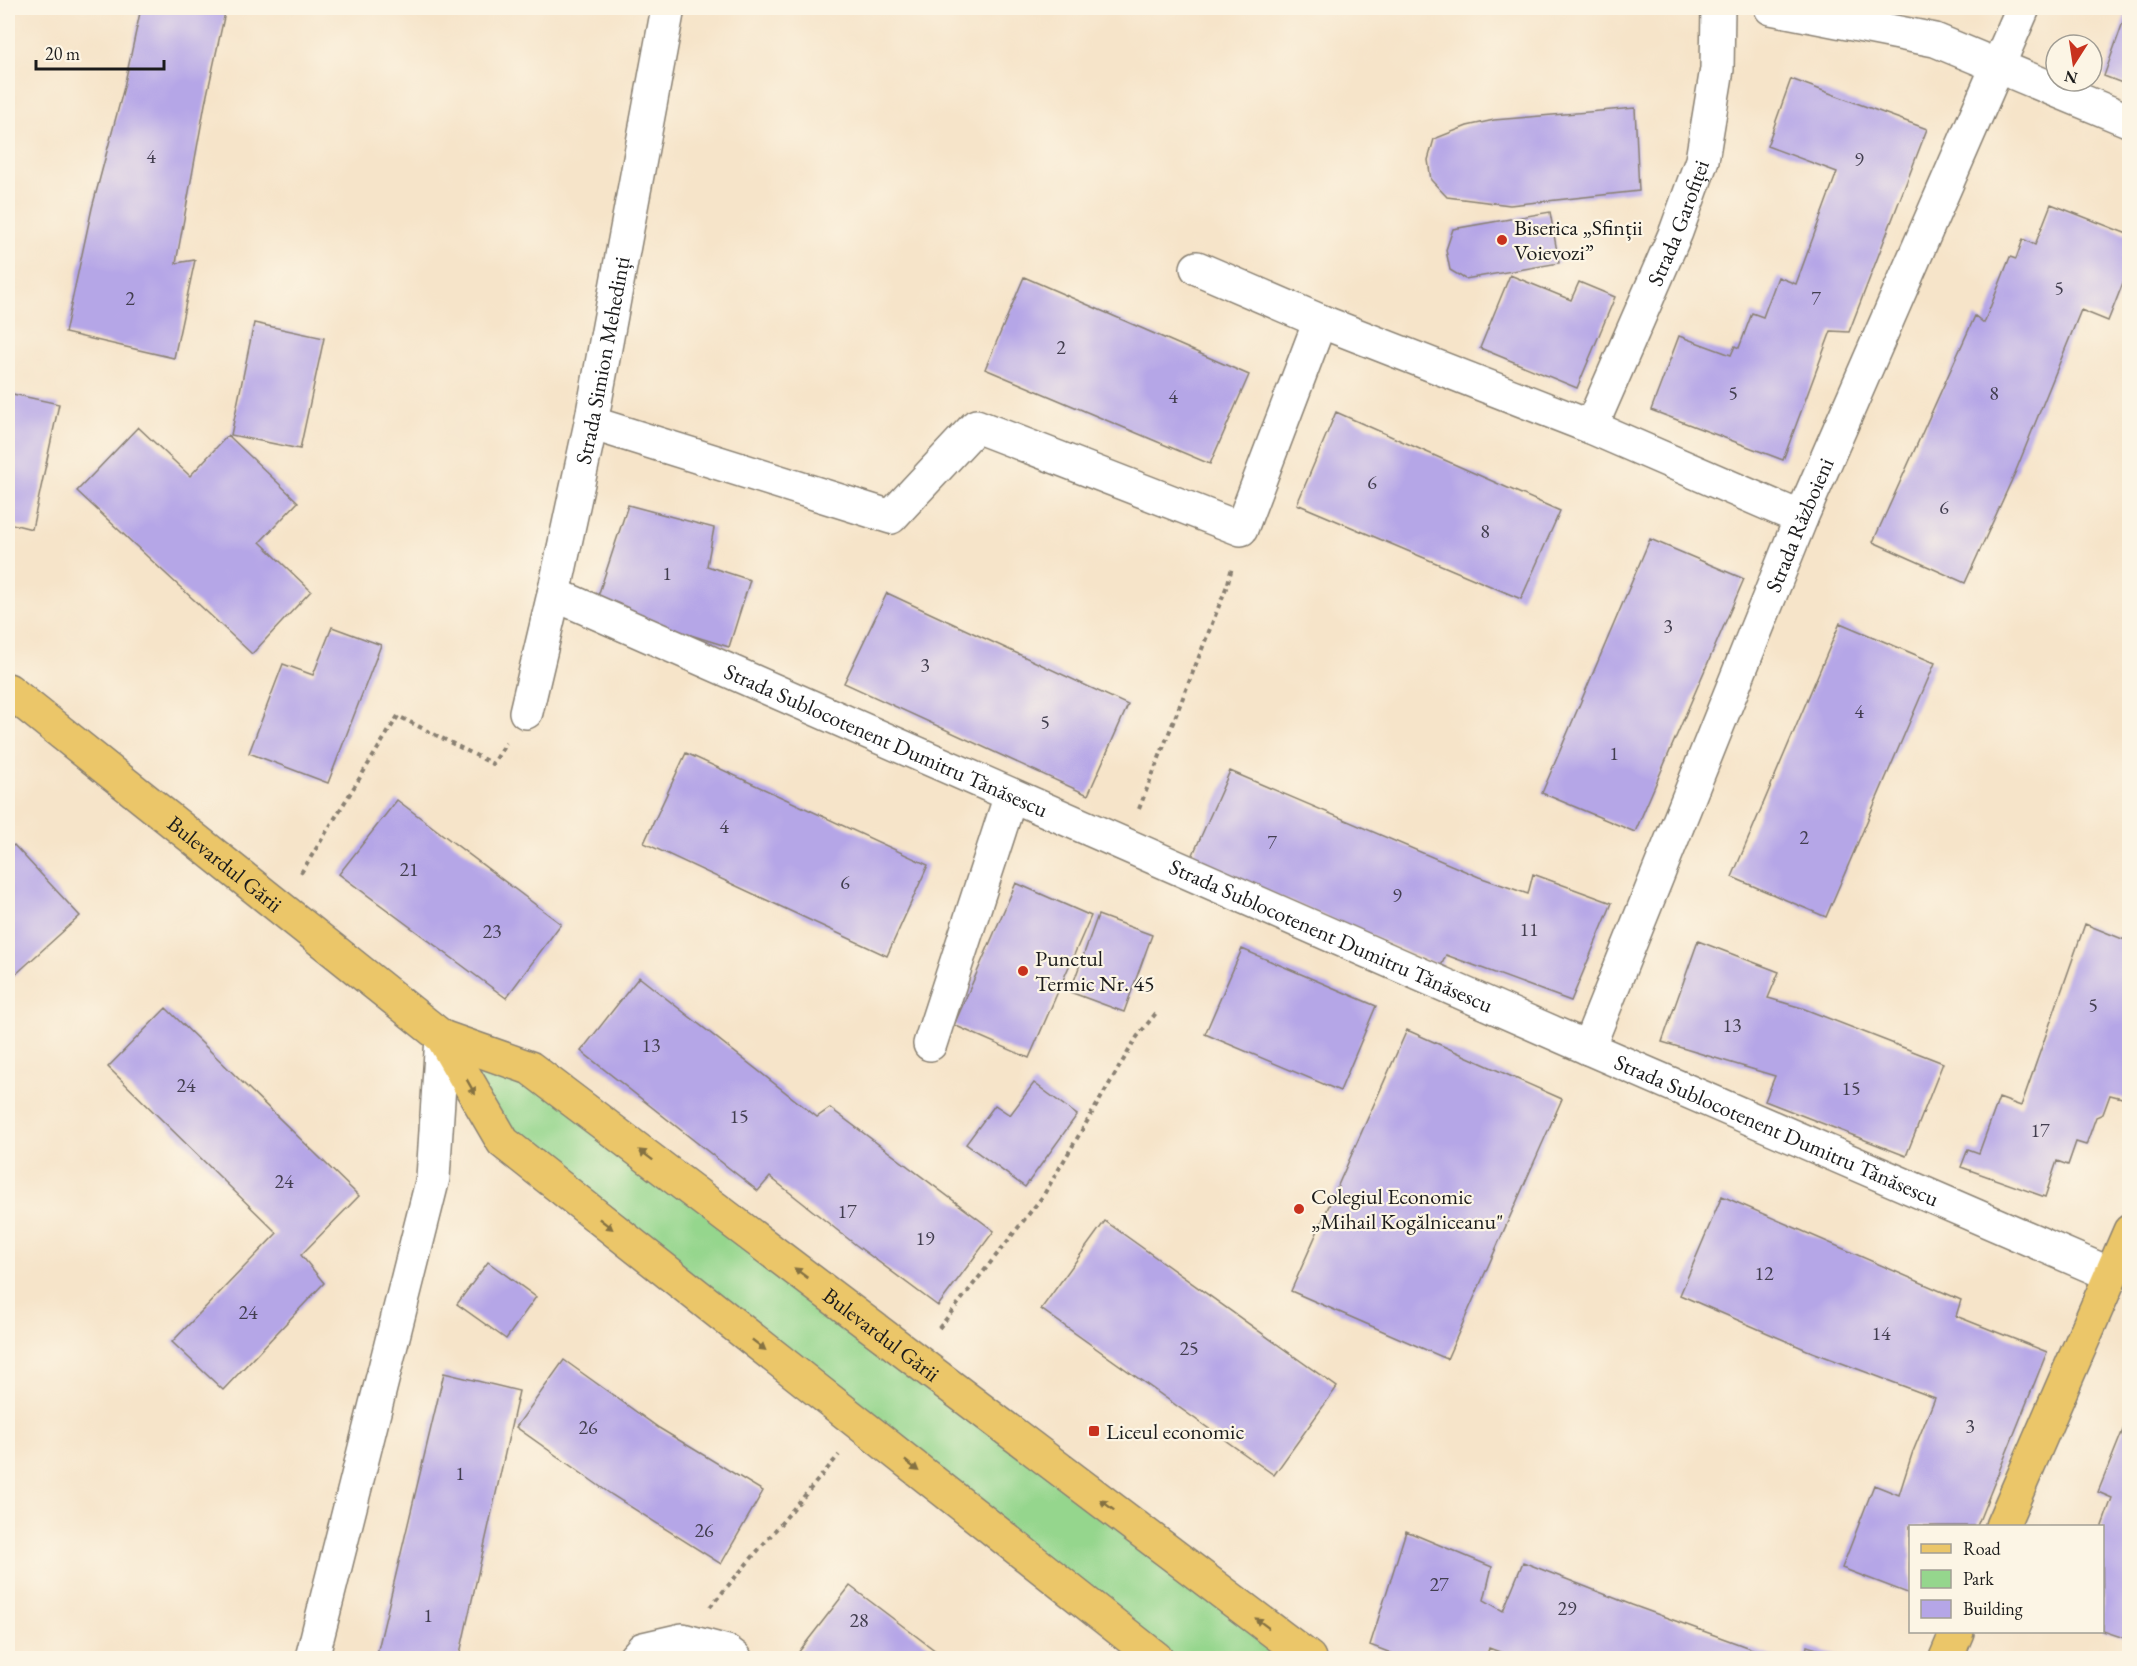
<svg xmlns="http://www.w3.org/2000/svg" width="2137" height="1666" viewBox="0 0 2137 1666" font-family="'EB Garamond',serif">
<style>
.green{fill:#95d68d;stroke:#587954;stroke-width:1.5}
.building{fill:#b5a6e7}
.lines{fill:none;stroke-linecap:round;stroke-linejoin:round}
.minor-casing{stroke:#898072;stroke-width:36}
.major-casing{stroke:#898072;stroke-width:36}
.path{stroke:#898072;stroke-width:4;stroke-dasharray:4.5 4.5;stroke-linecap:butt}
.minor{stroke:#fff;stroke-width:33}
.major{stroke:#ebc669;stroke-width:33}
.oneway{fill:#847142}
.poi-dot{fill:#c8321e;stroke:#fcf5e5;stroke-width:2}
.labels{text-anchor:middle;stroke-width:4.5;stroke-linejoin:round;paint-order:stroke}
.number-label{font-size:20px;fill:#423e4f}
.street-label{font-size:22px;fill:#1c1c1c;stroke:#fcf5e5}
.poi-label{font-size:22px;fill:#1c1c1c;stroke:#fcf5e5;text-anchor:start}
</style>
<rect width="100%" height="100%" fill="#fcf5e5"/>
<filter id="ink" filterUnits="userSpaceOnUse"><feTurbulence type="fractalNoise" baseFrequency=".0167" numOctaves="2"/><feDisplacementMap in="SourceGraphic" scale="12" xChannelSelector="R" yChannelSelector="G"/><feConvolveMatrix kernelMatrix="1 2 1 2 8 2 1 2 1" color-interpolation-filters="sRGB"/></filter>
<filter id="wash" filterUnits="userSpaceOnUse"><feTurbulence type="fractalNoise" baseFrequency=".008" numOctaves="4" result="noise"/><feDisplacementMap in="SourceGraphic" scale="24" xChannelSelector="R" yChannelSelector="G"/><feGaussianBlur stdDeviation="1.35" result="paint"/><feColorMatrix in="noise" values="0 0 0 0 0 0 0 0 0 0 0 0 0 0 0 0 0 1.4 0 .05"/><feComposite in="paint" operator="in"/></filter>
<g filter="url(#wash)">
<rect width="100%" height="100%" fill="#f6e4c9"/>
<path class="green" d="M442 1037 530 1068 1309 1658H1156L503 1142Z"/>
<g id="blocks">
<path class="building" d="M141 8H226L205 104 176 263 195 260 174 358 65 333 92 208 124 87Z
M2128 8H2130V86L2104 76Z
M1791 79 1927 129 1849 332 1831 331 1783 460 1651 410 1679 336 1731 355 1735 346 1739 348 1752 313 1763 317 1778 277 1796 284 1837 172 1767 146Z
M1635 108 1639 191 1510 205 1447 197 1431 180 1428 160 1434 139 1467 126 1494 120Z
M2051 204 2130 235V265L2108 321 2081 310 2015 473 1965 583 1873 542 1975 316 1984 323 2010 257 2016 259 2023 239 2035 245Z
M1550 212 1559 263 1465 279 1450 270 1446 250 1453 229Z
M1510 275 1571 300 1579 282 1615 297 1577 388 1480 348Z
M1024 277 1249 375 1210 464 985 369Z
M254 323 324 338 300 449 231 435Z
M8 393 59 404 32 529 8 523Z
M1336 412 1560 511 1521 599 1297 504Z
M138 427 190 476 228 435 298 502 260 542 311 591 252 654 77 491Z
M628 505 714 528 707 566 750 580 729 647 595 605Z
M1650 539 1744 579 1635 832 1542 793Z
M887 593 1128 705 1088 795 844 683Z
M1840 623 1935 663 1826 917 1732 877Z
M332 627 381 645 328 783 249 753 283 664 313 675Z
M686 753 928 865 887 956 644 843Z
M1230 771 1479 877 1528 894 1533 874 1612 903 1571 1001 1446 955 1441 966 1191 859Z
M397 800 561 924 506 998 339 874Z
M14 845 80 916 15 975 8 966V850Z
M1016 883 1091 916 1029 1058 954 1025Z
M1098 915 1152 935 1124 1012 1070 992Z
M2085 924 2130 942V1100L2110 1095 2103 1114 2096 1117 2086 1145 2076 1142 2068 1165 2057 1161 2045 1197 1961 1167 1968 1149 1979 1153 1999 1098 2021 1106Z
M1698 941 1779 972 1768 998 1802 1008 1943 1063 1906 1156 1765 1101 1775 1076 1662 1042Z
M1242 949 1376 1006 1340 1091 1205 1034Z
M639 977 817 1117 830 1108 994 1231 938 1306 856 1245 770 1177 758 1191 581 1051Z
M166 1008 359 1196 301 1255 324 1283 223 1390 172 1342 277 1233 108 1067Z
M1407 1030 1562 1099 1447 1359 1291 1291Z
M1034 1083 1077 1115 1025 1187 966 1144 995 1105 1010 1115Z
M1722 1196 1961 1300 1956 1316 2047 1352 1977 1526H1910V1594L1842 1568 1874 1485 1899 1495 1912 1454 1935 1398 1807 1350 1680 1295Z
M1105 1221 1337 1387 1274 1475 1041 1309Z
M488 1262 536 1297 506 1339 457 1304Z
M564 1360 659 1428 763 1491 721 1564 612 1495 516 1427Z
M444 1373 519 1391 459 1658H376Z
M2129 1415H2130V1640L2103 1631 2102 1526 2112 1498 2098 1492Z
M1406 1531 1492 1567 1484 1600 1503 1611 1523 1562 1632 1605 1777 1658H1516L1489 1648 1486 1658H1404L1370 1645Z
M850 1586 945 1658H804L798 1653Z
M1807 1646 1847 1658H1805Z"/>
</g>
</g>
<g filter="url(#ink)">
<use href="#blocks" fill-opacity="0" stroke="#898072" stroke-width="1.5"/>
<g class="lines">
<defs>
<g id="minor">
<path d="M1771 8 1935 40 2130 121"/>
<path d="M1197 268 1320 321 1591 427 1801 518"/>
<path d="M591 423 891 517 976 426 1241 529 1320 321"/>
<path id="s1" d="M1591 427 1676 232 1702 160 1717 69 1718 8"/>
<path id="s2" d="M554 594 1588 1048 2110 1274"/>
<path id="s3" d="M526 712 554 594 591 423 668 8"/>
<path d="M930 1044 1011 795"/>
<path id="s4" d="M1588 1048 1801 518 2023 8"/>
<path d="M312 1658 433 1178 442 1037"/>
<path d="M635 1658 643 1649 682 1640 727 1652 735 1658"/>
</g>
<g id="major">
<path id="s5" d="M8 690 442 1037 530 1068 1309 1658"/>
<path d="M442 1037 503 1142 1156 1658"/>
<path d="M2002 1526 2130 1231"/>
<path d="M1946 1658 1957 1632"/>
</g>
</defs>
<use href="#minor" class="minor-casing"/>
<use href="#major" class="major-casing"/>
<path class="path" d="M1139 809 1228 583 1232 567
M301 873 398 716 493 764 506 743
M939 1328 1043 1196 1137 1037 1156 1013
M710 1607 839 1455"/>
<use href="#minor" class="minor"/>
<use href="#major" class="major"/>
</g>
<defs><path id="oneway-solid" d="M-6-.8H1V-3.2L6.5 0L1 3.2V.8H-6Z" transform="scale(1.5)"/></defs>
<g class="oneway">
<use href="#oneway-solid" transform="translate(471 1087) rotate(60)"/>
<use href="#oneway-solid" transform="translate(646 1155) rotate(-143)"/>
<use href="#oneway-solid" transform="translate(606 1224) rotate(38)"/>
<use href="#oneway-solid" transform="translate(801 1273) rotate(-143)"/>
<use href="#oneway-solid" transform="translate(759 1345) rotate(38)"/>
<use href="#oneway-solid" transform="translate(912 1466) rotate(38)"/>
<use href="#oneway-solid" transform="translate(1107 1505) rotate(-143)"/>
<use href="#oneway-solid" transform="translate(1262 1623) rotate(-143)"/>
</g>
</g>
<g class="poi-dot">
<circle cx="1502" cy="240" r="6"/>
<circle cx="1023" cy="971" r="6"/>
<circle cx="1299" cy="1209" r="6"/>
<rect x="1088" y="1425" width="12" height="12" rx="3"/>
</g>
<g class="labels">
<g class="number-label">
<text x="151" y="163">4</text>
<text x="1859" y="166">9</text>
<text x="2059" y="295">5</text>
<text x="130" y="305">2</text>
<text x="1816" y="305">7</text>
<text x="1061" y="354">2</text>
<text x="1733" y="400">5</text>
<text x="1994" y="400">8</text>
<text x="1173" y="403">4</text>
<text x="1372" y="489">6</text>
<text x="1944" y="514">6</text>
<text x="1485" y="538">8</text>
<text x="667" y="580">1</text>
<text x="1668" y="633">3</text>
<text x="925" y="672">3</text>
<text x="1859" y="718">4</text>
<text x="1045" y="729">5</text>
<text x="1614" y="760">1</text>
<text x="724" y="833">4</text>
<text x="1804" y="844">2</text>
<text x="1272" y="849">7</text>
<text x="409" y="876">21</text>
<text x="845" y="889">6</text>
<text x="1397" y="902">9</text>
<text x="1529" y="936">11</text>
<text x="492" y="938">23</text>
<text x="2093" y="1012">5</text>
<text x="1732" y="1032">13</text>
<text x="651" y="1052">13</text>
<text x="186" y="1092">24</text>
<text x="1851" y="1095">15</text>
<text x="739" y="1123">15</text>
<text x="2040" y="1137">17</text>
<text x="284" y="1188">24</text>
<text x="847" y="1218">17</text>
<text x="925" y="1245">19</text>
<text x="1764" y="1280">12</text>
<text x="248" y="1319">24</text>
<text x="1881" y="1340">14</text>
<text x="1189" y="1355">25</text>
<text x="1970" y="1433">3</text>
<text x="588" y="1434">26</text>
<text x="460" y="1480">1</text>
<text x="704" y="1537">26</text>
<text x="1439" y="1591">27</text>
<text x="1567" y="1615">29</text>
<text x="428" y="1622">1</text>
<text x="859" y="1627">28</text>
</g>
<g class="street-label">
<text dy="8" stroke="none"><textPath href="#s1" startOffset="222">Strada Garofiței</textPath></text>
<text dy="8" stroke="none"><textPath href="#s3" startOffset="360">Strada Simion Mehedinți</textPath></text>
<text dy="8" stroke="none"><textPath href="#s4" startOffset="564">Strada Războieni</textPath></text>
<text dy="8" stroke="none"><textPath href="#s2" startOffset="363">Strada Sublocotenent Dumitru Tănăsescu</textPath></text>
<text dy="8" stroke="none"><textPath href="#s5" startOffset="278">Bulevardul Gării</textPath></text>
<text dy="8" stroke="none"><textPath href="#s2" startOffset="849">Strada Sublocotenent Dumitru Tănăsescu</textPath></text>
<text dy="8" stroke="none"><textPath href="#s2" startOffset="1335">Strada Sublocotenent Dumitru Tănăsescu</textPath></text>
<text dy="8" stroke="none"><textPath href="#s5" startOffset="1090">Bulevardul Gării</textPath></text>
</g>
<g class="poi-label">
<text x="1514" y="235">Biserica „Sfinții<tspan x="1514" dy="25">Voievozi”</tspan></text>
<text x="1035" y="966">Punctul<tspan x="1035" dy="25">Termic Nr. 45</tspan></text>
<text x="1311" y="1204">Colegiul Economic<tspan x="1311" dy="25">„Mihail Kogălniceanu"</tspan></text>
<text x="1106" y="1439">Liceul economic</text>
</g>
</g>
<rect width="2137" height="1666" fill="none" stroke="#fcf5e5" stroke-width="30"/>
<rect x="1909" y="1525" width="195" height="108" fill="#fcf5e5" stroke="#a29e95" stroke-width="1.5"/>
<rect x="1921" y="1544" width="30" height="9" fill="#ebc669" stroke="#a29e95" stroke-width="1.5"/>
<text x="1963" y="1555" font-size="18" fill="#1c1c1c">Road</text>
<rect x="1921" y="1570" width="30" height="18" fill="#95d68d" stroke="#a29e95" stroke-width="1.5"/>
<text x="1963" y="1585" font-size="18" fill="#1c1c1c">Park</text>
<rect x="1921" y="1600" width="30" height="18" fill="#b5a6e7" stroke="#a29e95" stroke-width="1.5"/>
<text x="1963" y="1615" font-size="18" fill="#1c1c1c">Building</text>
<g transform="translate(2074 63) rotate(192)"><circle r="28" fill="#fcf5e5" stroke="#a29e95" stroke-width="1.5"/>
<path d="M0-4.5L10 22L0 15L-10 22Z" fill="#c8321e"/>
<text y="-9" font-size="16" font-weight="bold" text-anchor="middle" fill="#1c1c1c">N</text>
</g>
<path d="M36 60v9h128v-9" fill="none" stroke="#1c1c1c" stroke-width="3"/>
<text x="45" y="60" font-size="18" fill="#1c1c1c" stroke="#fcf5e5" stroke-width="4.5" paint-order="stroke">20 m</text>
</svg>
